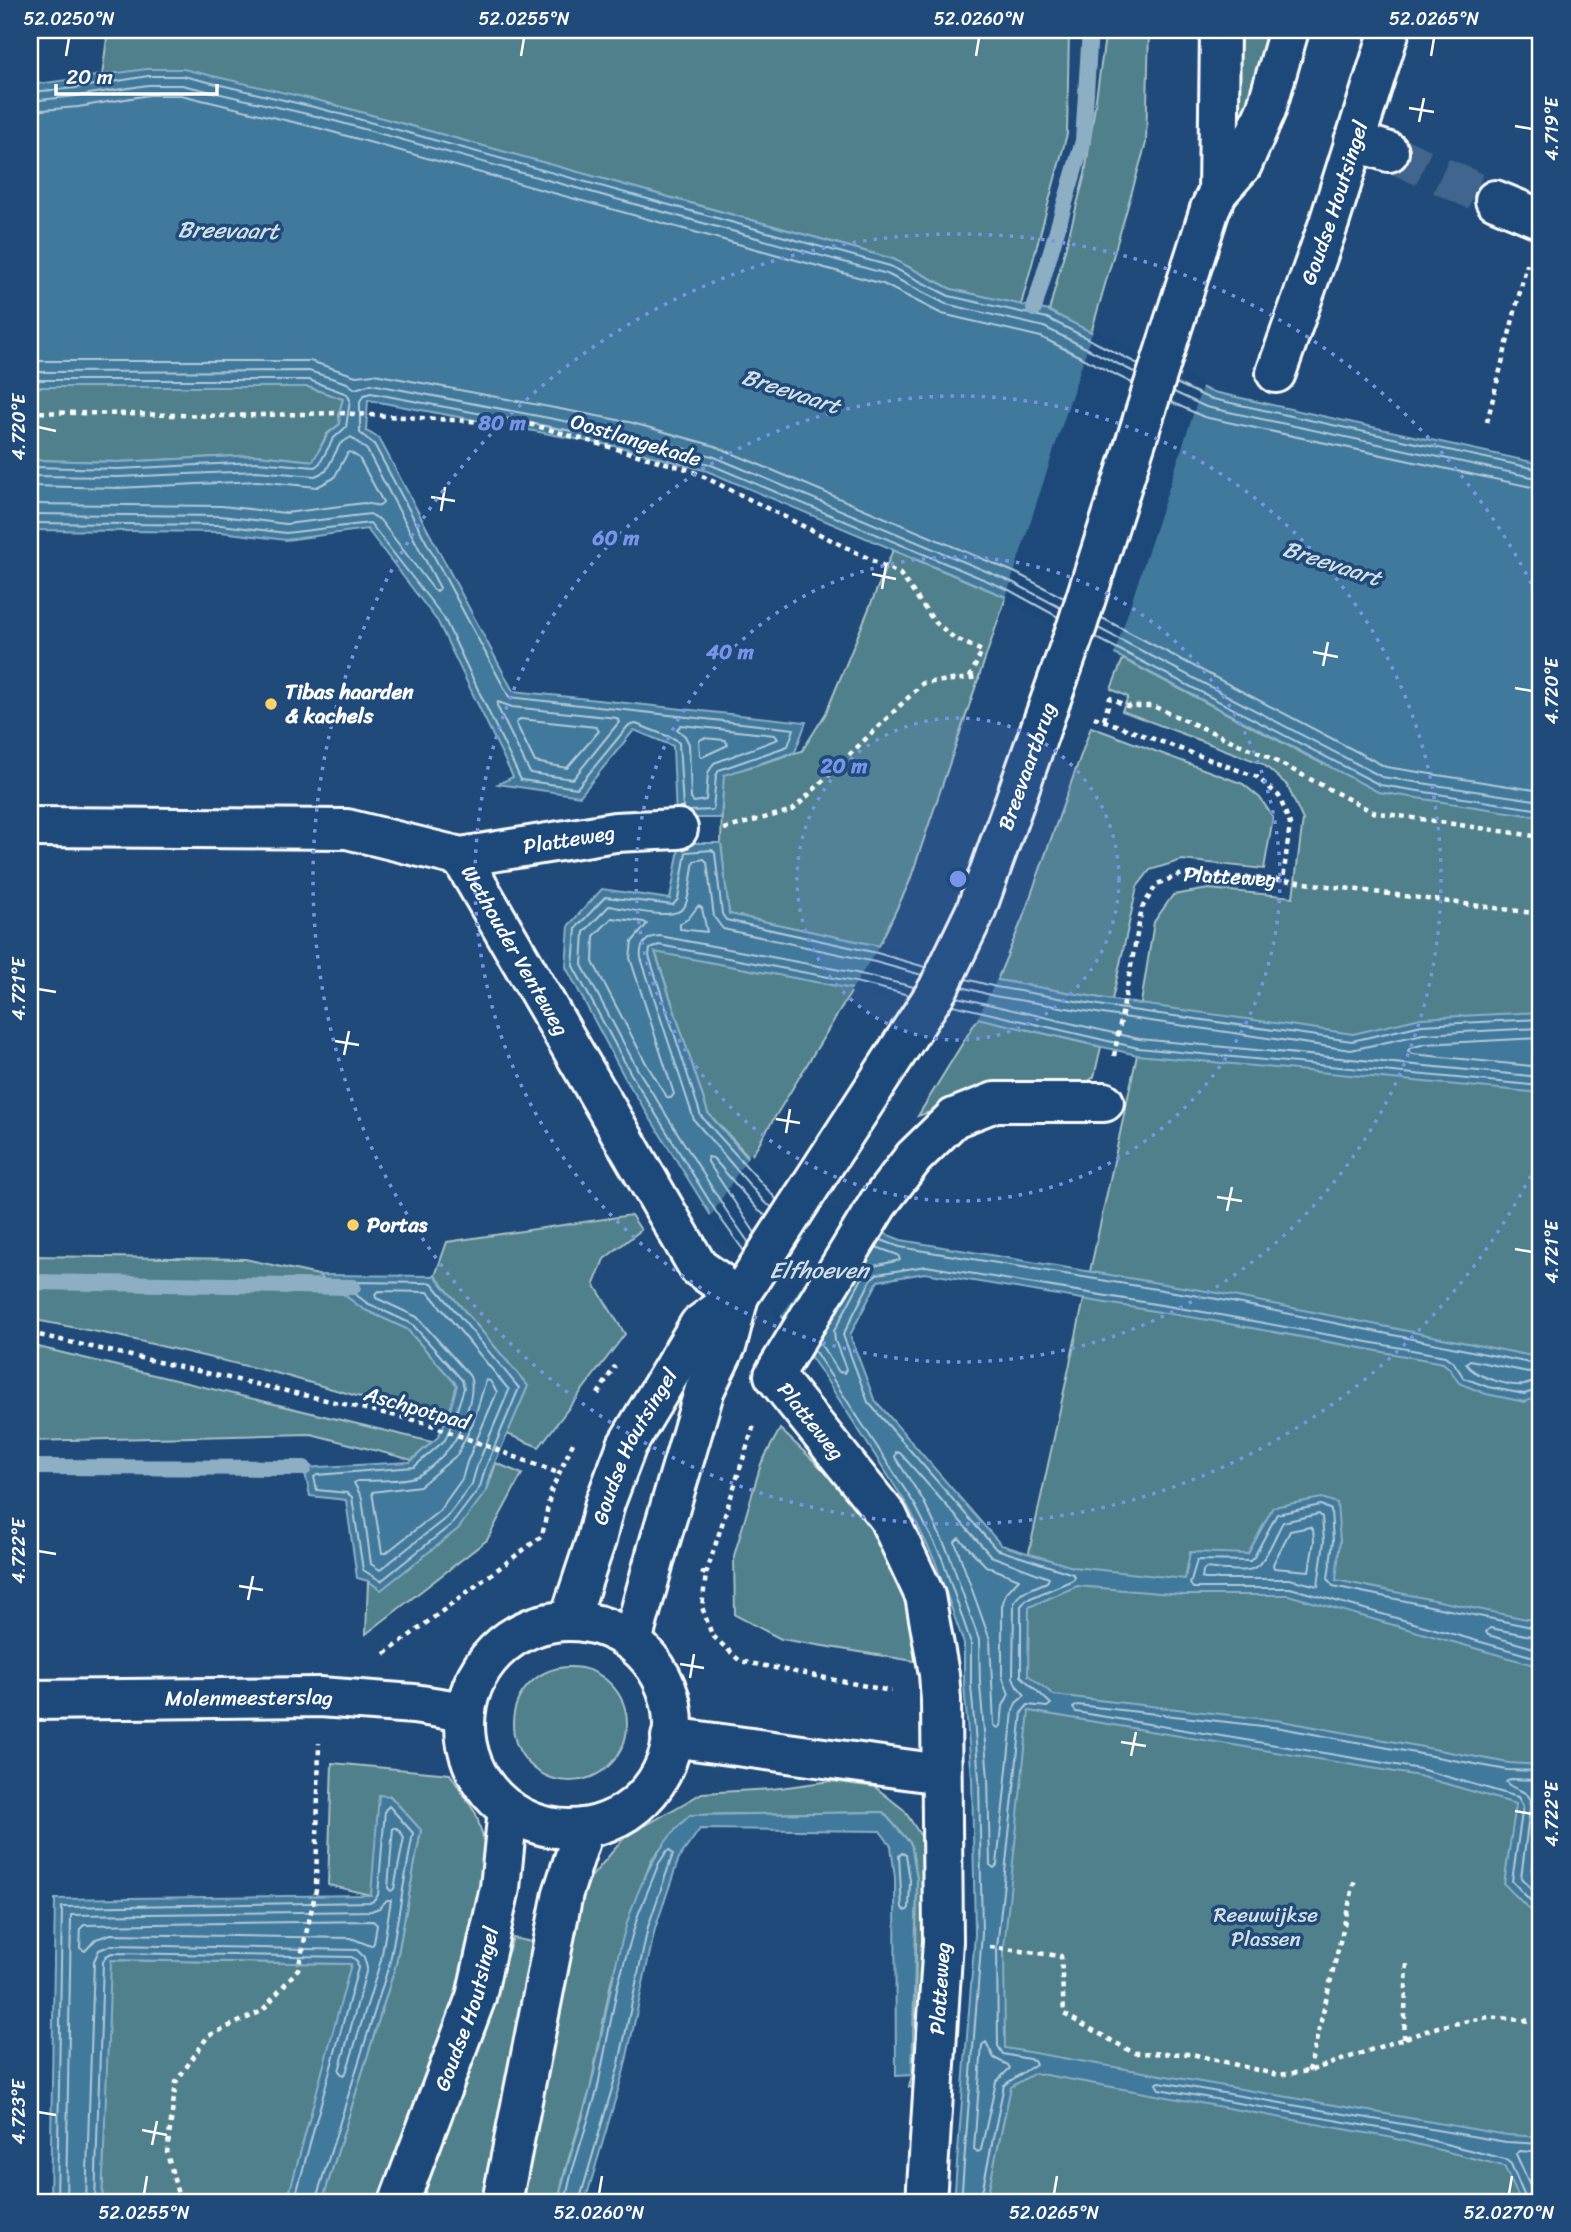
<svg xmlns="http://www.w3.org/2000/svg" width="1571" height="2232" viewBox="0 0 1571 2232" font-family="Sriracha,sans-serif">
<style>
.green{fill:#50808b;stroke:#a8c0c5;stroke-width:2}
.water{fill:#41799c;stroke:#8dafc4;stroke-width:2}
.pier{fill:#1f4a7a}
.lines{fill:none;stroke-linecap:round;stroke-linejoin:round}
.shore{stroke:#b3c9d7;stroke-width:2}
.stream{stroke:#8dafc4;stroke-width:16}
.minor-tunnel{stroke:#41658e;stroke-width:38;stroke-dasharray:38 19;stroke-linecap:butt}
.minor-casing{stroke:#fff;stroke-width:44}
.secondary-casing{stroke:#fff;stroke-width:44}
.path{stroke:#fff;stroke-width:4.5;stroke-dasharray:5 5;stroke-linecap:butt}
.minor{stroke:#1f4a7a;stroke-width:38}
.secondary{stroke:#1f4a7a;stroke-width:38}
.secondary-bridge-casing{stroke:#fff;stroke-width:44;stroke-linecap:butt}
.secondary-bridge{stroke:#1f4a7a;stroke-width:38}
.ticks{fill:none;stroke:#fff;stroke-width:2.5}
.ring{fill:none;stroke:#7795e8;stroke-width:3.5;stroke-dasharray:3.5 7}
.poi-dot{fill:#ffd166;stroke:#1f4a7a;stroke-width:2.5}
.labels{text-anchor:middle;stroke-width:7;stroke-linejoin:round;paint-order:stroke}
.street-label{font-size:21px;fill:#fff;stroke:#1f4a7a}
.poi-label{font-size:21px;font-weight:bold;fill:#fff;stroke:#1f4a7a;text-anchor:start}
.park-label{font-size:21px;fill:#d3dfe2;stroke:#1f4a7a}
.water-label{font-size:23px;font-style:italic;fill:#d0dee6;stroke:#1f4a7a}
.centre{fill:#7795e8;stroke:#1f4a7a;stroke-width:3.5}
.ring-label{font-size:21px;text-anchor:middle;font-weight:bold;fill:#7795e8;stroke:#1f4a7a;stroke-width:7;stroke-linejoin:round;paint-order:stroke}
.neatline{fill:none;stroke:#fff;stroke-width:2.5}
.ticks-label{font-size:18px;text-anchor:middle;fill:#fff}
</style>
<rect width="100%" height="100%" fill="#1f4a7a"/>
<filter id="ink" filterUnits="userSpaceOnUse"><feTurbulence type="fractalNoise" baseFrequency=".0143" numOctaves="2"/><feDisplacementMap in="SourceGraphic" scale="14" xChannelSelector="R" yChannelSelector="G"/><feConvolveMatrix kernelMatrix="1 2 1 2 8 2 1 2 1" color-interpolation-filters="sRGB"/></filter>
<g filter="url(#ink)">
<path class="green" d="M108 30H1069L1067 134 1021 305 951 289 893 259 324 102 102 76Z
M1106 30H1149L1146 143 1091 333 1049 311 1085 174Z
M1242 30H1272L1232 162 1236 73Z
M30 387H308L343 399 339 413 340 424 327 434 314 461 257 455 118 462 30 460Z
M893 550 1006 597 909 883 879 946 729 914 721 843 723 775 802 751 826 713Z
M1123 659 1323 764 1541 735V2202H966L998 1695 1137 1055 1141 1003 1154 922 1173 895 1209 889 1293 897 1303 820 1287 785 1263 764 1122 711 1128 697 1111 689Z
M1091 727 1243 784 1260 798 1273 817 1264 869 1182 860 1150 870 1137 887 1112 1000 997 980 1022 920Z
M655 951 853 989 750 1158 708 1113Z
M978 1018 1101 1047 1094 1077 1074 1091 987 1093 918 1116Z
M631 1215 641 1230 604 1259 594 1284 625 1334 539 1447 507 1434 528 1386 435 1276 447 1242Z
M30 1256 245 1259 318 1275 363 1309 407 1329 457 1385 449 1414 378 1402 276 1373 118 1336 30 1319Z
M30 1345 432 1442 412 1460 311 1434 30 1441Z
M780 1429 854 1499 915 1589 926 1663 781 1639 735 1615 734 1556 761 1464Z
M496 1463 522 1474 487 1540 366 1634 368 1581 487 1490Z
M513 1724a57 57 0 1 1 114 0a57 57 0 1 1-114 0Z
M332 1763 450 1774 476 1814 489 1858 449 2031 387 2202H322L396 1964 421 1830 390 1796 371 1895 328 1885Z
M831 1781 875 1787 904 1810 926 1844 921 2090 909 2087 912 2075 915 2021 917 1879 911 1844 883 1812 690 1815 652 1859 631 1913 611 1982 590 2090 564 2174 558 2202H523L570 1937 586 1883 624 1838 702 1793 772 1789Z
M513 1938 537 1943 484 2202H420Z
M110 1960 352 1964 287 2202H102Z"/>
<path class="water" d="M147 69H183L324 102 893 259 951 289 1049 311 1209 391 1541 464V817L1378 792 1006 597 707 471 624 448 368 400 366 431 379 438 513 691 806 722 795 752 724 775 721 818H676L673 746 634 730 580 796 498 784 513 777 438 622 367 529 286 540 221 532 30 530V460L118 462 257 455 313 461 328 434 340 424 339 413 343 399 308 387H30V85Z
M680 843H721L729 914 879 946 997 980 1112 1000 1353 1034 1421 1018 1541 1012V1093L1137 1055 853 989 655 952 708 1113 777 1192 901 1240 1218 1293 1532 1356 1541 1318V1395L1525 1402 1486 1394 1459 1383 1449 1368 1443 1363 1208 1320 925 1273 878 1281 850 1335 874 1399 1001 1545 1073 1567 1185 1579 1190 1552 1248 1554 1273 1507 1322 1498 1337 1503 1340 1541 1336 1580 1541 1622V1667L1288 1595H1183L1077 1586 1029 1607 1028 1675 1054 1695 1282 1721 1509 1763 1541 1765V1921L1504 1884 1516 1804 1419 1776 1029 1711 1004 1948 1005 2048 1507 2135 1541 2137V2202H1521L1504 2166 1388 2137 1035 2073 1011 2087 986 2202H954L975 1934 972 1779 964 1685V1644L935 1561 909 1508 820 1370 713 1219 625 1078 566 967 569 925 602 889 670 899Z
M318 1275 435 1276 528 1386 491 1472 487 1490 458 1529 381 1590 368 1581 357 1578 346 1500 310 1496 304 1468 410 1462 438 1437 449 1414 457 1385 407 1329 363 1309Z
M379 1795 390 1796 421 1830 396 1964 322 2202H287L351 1964 111 1960 102 2202H50L55 1899 371 1895Z
M883 1812 911 1844 917 1879 912 2075 896 2076 895 1878 891 1846 880 1831 700 1829 679 1858 655 1929 624 2070 585 2202H558C566 2164 581 2128 590 2090 612 2002 618 1878 690 1815Z"/>
<path class="pier" d="M1093 330 1203 384 1113 658 1005 600Z
M881 943 998 977 976 1021 850 992Z
M750 1153 779 1189 849 1216 779 1319 709 1219Z"/>
<g class="lines">
<path class="shore" d="M30 92 76 88 148 76H183L322 109 890 266 949 296 1047 318 1138 364
M30 101 77 96 148 85H182L320 117 887 274 946 304 1044 327 1136 373
M30 111 78 107 149 95H181L318 128 883 284 942 314 1041 337 1132 383
M30 361H310L356 376 374 374 629 422 715 446 1016 573 1064 598
M30 372 309 371 347 383 355 389 371 384 627 433 712 456 1012 582 1061 608
M30 380H309L347 394 350 400 346 427 333 439 320 463 315 467 257 462 118 469 30 467
M1176 383 1208 398 1541 470
M1174 392 1206 407 1541 479
M1171 402 1204 417 1541 489
M30 476 118 477 257 471 315 476 326 471 340 444 351 437 367 450 440 588 437 591 434 590 380 520 370 514 286 524 221 516 30 514
M30 486 118 488 257 481 317 487 334 478 347 454 350 452 359 458 383 502 380 506 364 503 286 513 221 506 30 504
M30 523 221 525 286 533 370 523 444 618 521 780 577 788 628 726 636 724 675 739 679 743 683 809
M1102 618 1386 767 1541 791
M1098 628 1382 777 1541 801
M1095 637 1380 785 1541 810
M498 702 512 707 617 718 619 722 573 779 530 773 497 706Z
M520 719 596 727 599 731 567 768 535 762 516 723Z
M681 725 775 735 778 739 714 763 708 773 706 800 694 802 691 799 689 744 685 736 677 729Z
M703 738 725 740 728 745 702 757 700 755 699 741Z
M689 811 713 810 716 776 719 770 788 746 794 729 509 697 374 444 360 433V401L364 395 371 393 625 441 709 464 1009 590 1058 617
M698 906 702 908 707 932 680 929V924L689 918Z
M612 918 644 922 647 924 632 942 630 958 674 1094 671 1098 667 1097 647 1065 593 962 594 936Z
M966 979 996 987 1110 1007 1352 1041 1422 1025 1541 1019
M962 987 994 996 1109 1015 1351 1050 1423 1034 1541 1028
M957 997 1139 1039 1541 1077
M953 1005 1138 1048 1541 1086
M1541 1038 1425 1044 1410 1048 1408 1051 1412 1054 1541 1067
M777 1200 701 1116 649 956 650 949 659 945 855 982 909 995
M772 1207 765 1203 694 1120 641 958C639 945 647 936 660 936L856 973 914 987
M755 1233 708 1162V1157L713 1158 758 1210 766 1216
M881 1240 900 1247 1217 1299 1530 1363 1538 1360 1541 1349
M749 1243 726 1210 638 1070 582 965 584 932 609 906C626 908 675 923 685 906 691 893 691 874 694 861L704 859 707 862 714 917 723 929 875 962 922 975
M744 1251 718 1215 631 1074 573 966 576 928 605 897 673 905 678 899 686 852 712 850 715 853 722 914 726 920 877 953 925 967
M350 1282 432 1283 519 1388 485 1469 480 1487 452 1524 381 1581 363 1570 352 1497 347 1493 317 1490 314 1477 317 1475 414 1467 445 1440 455 1416 464 1388 462 1380 412 1324 367 1303 347 1288V1285Z
M378 1291 428 1292 509 1390 477 1466 472 1484 446 1518 380 1570 371 1564 362 1498 354 1483 357 1481C372 1480 404 1482 417 1476 428 1471 443 1456 450 1447 461 1434 478 1389 469 1375L417 1317 376 1298 375 1294Z
M819 1342 839 1372 844 1373 846 1369 835 1341 834 1331 866 1271 874 1266 900 1260 898 1255 876 1247
M814 1350 915 1505 942 1558 971 1643V1685L979 1779 982 1934 961 2202
M1541 1368 1528 1372 1470 1360 1466 1363C1472 1376 1510 1387 1524 1385 1530 1384 1535 1381 1541 1380
M486 1380 490 1381 497 1392 467 1462 462 1479 439 1511 386 1553H382L372 1492 420 1486 457 1455 473 1423Z
M896 1452 900 1453 991 1556 1049 1578 1047 1582 1021 1593 1014 1602 1013 1677 1016 1685 1025 1695 1016 1703 1013 1711 997 1865 994 1868 990 1865 988 1778 980 1685 979 1640 949 1554 923 1500 895 1457Z
M1319 1514 1322 1517 1324 1541 1318 1586 1289 1579H1205L1202 1578 1203 1571 1206 1568C1219 1569 1239 1573 1252 1569 1265 1565 1276 1533 1283 1522Z
M1310 1527 1313 1529 1314 1541 1309 1571 1274 1568 1273 1564 1290 1531Z
M959 1538 986 1566 1019 1579 1006 1593 1002 1606V1676L1009 1694 1003 1706 1001 1726 998 1728 994 1725 990 1640 955 1542Z
M1541 1629 1333 1586 1328 1579 1333 1541 1331 1510 1321 1505 1277 1514 1254 1557 1250 1561 1197 1560 1190 1584 1193 1588H1290L1541 1659
M1541 1638 1490 1628 1486 1632 1488 1635 1541 1650
M1541 1771 1507 1770 1281 1728 1077 1705 1073 1708 1076 1712 1420 1769 1518 1797 1523 1806 1512 1881 1541 1912
M1541 1780 1510 1779 1506 1782C1513 1791 1525 1788 1531 1800L1521 1878 1541 1899
M1541 1813 1532 1874 1541 1884
M393 1828H397L404 1837 394 1889 391 1891 388 1888Z
M902 1853 906 1855 910 1880 909 1908 906 1911 902 1908 899 1856Z
M373 1921 377 1925 374 1943 371 1946 351 1938 111 1934 96 1939 85 1951 80 1948 81 1928 84 1925Z
M986 2042 994 2058 1008 2065 1010 2068 996 2082 981 2150 978 2152 974 2149 982 2045Z
M57 2202 62 1907 372 1902 378 1895 385 1810 389 1806 413 1833 390 1962 315 2202
M66 2202 71 1915 371 1911 379 1908 387 1900H391L381 1960 346 2073 343 2075 339 2071 367 1968 364 1957 357 1950 112 1945 99 1950 94 1961 86 2202
M95 2202 103 1962 106 1956 112 1953 352 1957 357 1961 358 1968 294 2202
M565 2202 571 2175 597 2091 618 1984 638 1915 659 1863 667 1851 670 1850 673 1854 648 1927 618 2068 579 2202
M980 2202 1004 2085 1036 2064 1034 2060 1003 2054 998 2046 997 1948 1022 1712 1028 1705 1047 1707 1051 1704 1021 1676V1606L1026 1600 1073 1580 1075 1577 1073 1574 996 1549 868 1402 843 1335 872 1278 877 1274 926 1266 1209 1313 1445 1356 1454 1363 1464 1378 1488 1387 1524 1394 1541 1389
M1527 2202 1511 2164 1505 2159 1390 2130 1159 2089 1156 2084 1160 2082 1506 2142 1541 2144
M1536 2202 1534 2194 1516 2154 1520 2151 1541 2153"/>
<path class="stream" d="M1034 309 1083 141 1090 30
M30 1282 353 1287
M30 1467 304 1468"/>
<path class="minor-tunnel" d="M1389 152 1495 200"/>
<defs>
<g id="minor">
<path d="M1354 141 1389 152"/>
<path d="M1495 200 1541 219"/>
<path id="s2" d="M1276 373 1329 223 1390 30"/>
<path id="s3" d="M30 827 347 829 461 857 615 832 678 829"/>
<path id="s4" d="M461 857 698 1267 739 1296"/>
<path id="s5" d="M30 1700 320 1697 414 1704 465 1712"/>
<path d="M671 1737 941 1774"/>
<path id="s6" d="M926 2202 943 1941 941 1700 939 1674 925 1596 888 1517 774 1375 878 1204 914 1157 954 1118 995 1102H1104"/>
</g>
<g id="secondary">
<path d="M1218 192 1220 30"/>
<path d="M1210 209 1218 192 1242 165 1266 110 1289 30"/>
<path id="s7" d="M569 1621 596 1540 605 1503 627 1445 699 1325 739 1296"/>
<circle cx="569" cy="1725" r="104"/>
<path d="M632 1642 655 1558 705 1389 727 1344 739 1296 749 1281"/>
<path id="s8" d="M399 2202 476 1997 500 1888 508 1809"/>
<path d="M502 2202 563 1893 584 1828"/>
</g>
</defs>
<use href="#minor" class="minor-casing"/>
<use href="#secondary" class="secondary-casing"/>
<g class="path">
<path d="M30 412 223 416 339 413 533 425 690 470 900 574 934 621 954 638 982 651 970 677"/>
<path d="M1487 422 1527 264"/>
<path d="M1094 717 1257 777 1279 796 1290 824 1283 880"/>
<path d="M1104 720 1110 698 1127 706H1153L1266 756 1373 812 1541 837"/>
<path d="M724 829 793 810 923 683 980 677"/>
<path id="s1" d="M1114 1056 1142 908 1157 884 1182 874 1283 880 1541 914"/>
<path d="M30 1333 423 1422 558 1473"/>
<path d="M598 1394 615 1366"/>
<path d="M701 1572 706 1574 702 1607 712 1635 740 1661 891 1691"/>
<path d="M706 1574 754 1425"/>
<path d="M385 1654 542 1536 551 1491 573 1443"/>
<path d="M990 1947 1061 1956 1064 2014 1134 2053 1192 2054 1278 2075 1309 2071 1438 2027 1489 2017 1541 2022"/>
<path d="M1404 2039 1407 1960"/>
<path d="M1309 2071 1355 1879"/>
<path d="M180 2202 167 2153 176 2082 208 2036 262 2011 298 1969 316 1890 319 1743"/>
</g>
<use href="#minor" class="minor"/>
<use href="#secondary" class="secondary"/>
<defs>
<g id="secondary-bridge">
<path id="s9" d="M749 1281 938 989 976 910 1077 626 1210 209"/>
</g>
</defs>
<use href="#secondary-bridge" class="secondary-bridge-casing"/>
<use href="#secondary-bridge" class="secondary-bridge"/>
</g>
</g>
<path class="ticks" d="M66 56 69 38M521 56 524 38M976 56 979 38M1431 56 1434 38M1409 108 1434 112M1419 122 1424 98M1515 126 1532 129M38 427 56 431M431 497 455 501M441 511 445 487M872 574 896 579M882 589 886 565M1313 652 1338 657M1323 666 1328 642M1515 688 1532 691M38 989 56 992M335 1041 359 1045M344 1055 349 1031M776 1119 800 1123M786 1133 790 1109M1217 1197 1242 1201M1227 1211 1232 1187M1515 1249 1532 1252M38 1551 56 1554M239 1586 263 1590M248 1600 253 1576M680 1664 704 1668M690 1678 694 1654M1121 1742 1146 1746M1131 1756 1136 1732M1515 1811 1532 1814M38 2112 56 2115M142 2130 167 2135M152 2145 157 2121M144 2194 147 2176M599 2194 602 2176M1054 2194 1057 2176M1509 2194 1512 2176"/>
<circle cx="958" cy="879" r="161" fill="#7795e8" fill-opacity=".12"/>
<g class="ring">
<circle cx="958" cy="879" r="161"/>
<circle cx="958" cy="879" r="322"/>
<circle cx="958" cy="879" r="483"/>
<path d="M1540 1157A645 645 0 1 1 1540 601"/>
</g>
<g class="poi-dot">
<circle cx="271" cy="704" r="7"/>
<circle cx="353" cy="1225" r="7"/>
</g>
<g class="labels">
<g class="street-label">
<text dy="7" stroke="none"><textPath href="#s2" startOffset="180">Goudse Houtsingel</textPath></text>
<text transform="translate(636 440) rotate(17)" y="7">Oostlangekade</text>
<text dy="7" stroke="none"><textPath href="#s9" startOffset="588">Breevaartbrug</textPath></text>
<text dy="7" stroke="none"><textPath href="#s3" startOffset="544">Platteweg</textPath></text>
<text dy="7" stroke="none"><textPath href="#s1" startOffset="254">Platteweg</textPath></text>
<text dy="7" stroke="none"><textPath href="#s4" startOffset="108">Wethouder Venteweg</textPath></text>
<text transform="translate(417 1408) rotate(16)" y="7">Aschpotpad</text>
<text transform="translate(811 1421) rotate(51)" y="7">Platteweg</text>
<text dy="7" stroke="none"><textPath href="#s7" startOffset="187">Goudse Houtsingel</textPath></text>
<text dy="7" stroke="none"><textPath href="#s5" startOffset="219">Molenmeesterslag</textPath></text>
<text dy="7" stroke="none"><textPath href="#s6" startOffset="214">Platteweg</textPath></text>
<text dy="7" stroke="none"><textPath href="#s8" startOffset="205">Goudse Houtsingel</textPath></text>
</g>
<g class="poi-label">
<text x="285" y="699">Tibas haarden<tspan x="285" dy="24">&amp; kachels</tspan></text>
<text x="367" y="1232">Portas</text>
</g>
<g class="park-label">
<text x="1266" y="1922">Reeuwijkse<tspan x="1266" dy="24">Plassen</tspan></text>
</g>
<g class="water-label">
<text transform="translate(228 230) rotate(1)" y="8">Breevaart</text>
<text transform="translate(791 391) rotate(18)" y="8">Breevaart</text>
<text transform="translate(1332 563) rotate(18)" y="8">Breevaart</text>
<text x="819" y="1278">Elfhoeven</text>
</g>
</g>
<circle cx="958" cy="879" r="10" class="centre"/>
<g class="ring-label">
<text x="502" y="430">80 m</text>
<text x="616" y="545">60 m</text>
<text x="730" y="659">40 m</text>
<text x="844" y="773">20 m</text>
</g>
<rect width="1571" height="2232" fill="none" stroke="#1f4a7a" stroke-width="77"/>
<path d="M56 84v10h161v-10" fill="none" stroke="#ffffff" stroke-width="3.5"/>
<text x="66" y="84" font-size="21" fill="#ffffff" stroke="#1f4a7a" stroke-width="5" paint-order="stroke">20 m</text>
<rect x="38" y="38" width="1494" height="2156" class="neatline"/>
<g class="ticks-label">
<text x="69" y="25">52.0250°N</text>
<text x="524" y="25">52.0255°N</text>
<text x="979" y="25">52.0260°N</text>
<text x="1434" y="25">52.0265°N</text>
<text transform="translate(1552 129) rotate(-90)" y="6">4.719°E</text>
<text transform="translate(19 427) rotate(-90)" y="6">4.720°E</text>
<text transform="translate(1552 691) rotate(-90)" y="6">4.720°E</text>
<text transform="translate(19 989) rotate(-90)" y="6">4.721°E</text>
<text transform="translate(1552 1252) rotate(-90)" y="6">4.721°E</text>
<text transform="translate(19 1551) rotate(-90)" y="6">4.722°E</text>
<text transform="translate(1552 1814) rotate(-90)" y="6">4.722°E</text>
<text transform="translate(19 2112) rotate(-90)" y="6">4.723°E</text>
<text x="144" y="2219">52.0255°N</text>
<text x="599" y="2219">52.0260°N</text>
<text x="1054" y="2219">52.0265°N</text>
<text x="1509" y="2219">52.0270°N</text>
</g>
</svg>
